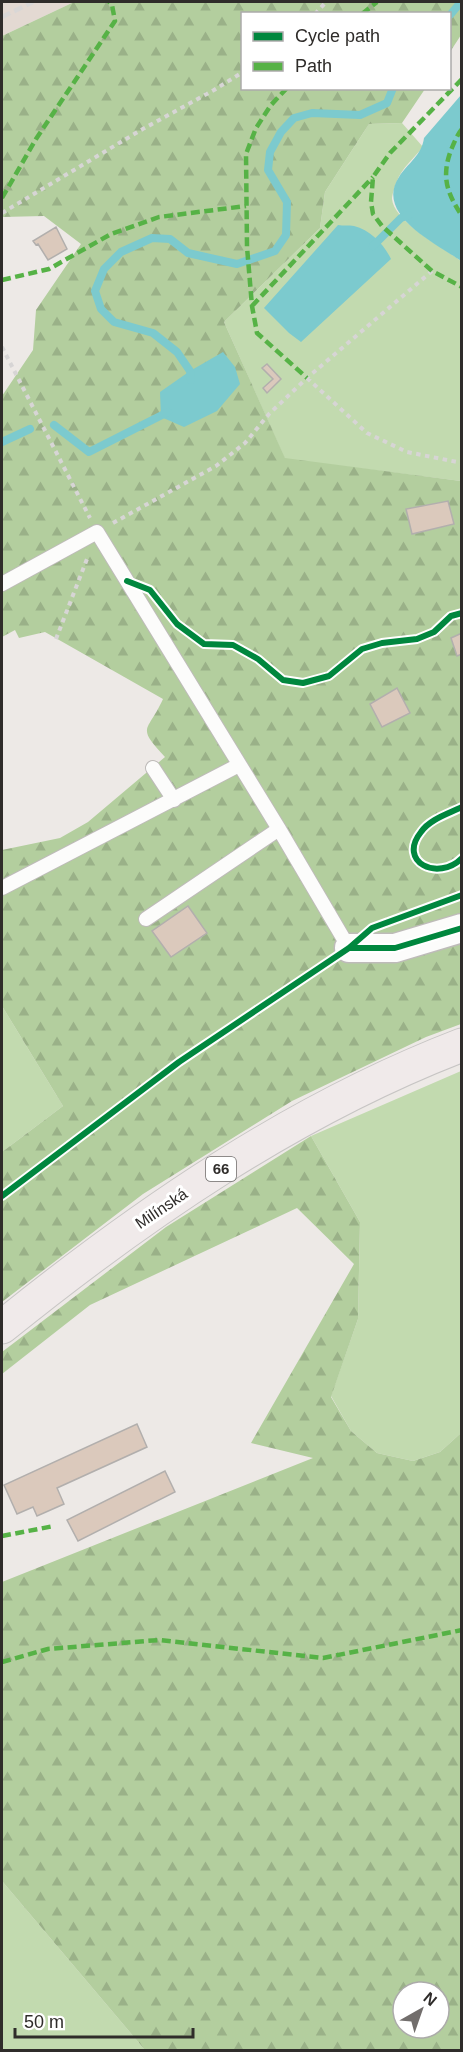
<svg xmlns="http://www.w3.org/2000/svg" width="463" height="2052" viewBox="0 0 463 2052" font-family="Helvetica,sans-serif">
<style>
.built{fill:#e3d9d2}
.green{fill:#c2daaf}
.forest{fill:url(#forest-firs);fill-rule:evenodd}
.water{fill:#7ccace}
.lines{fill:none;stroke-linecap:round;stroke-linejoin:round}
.stream{stroke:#7ccace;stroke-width:8}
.building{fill:#dbc9bc;stroke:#b2afad;stroke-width:1.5}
.service-casing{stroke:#bebbb9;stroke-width:16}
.minor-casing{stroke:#bebbb9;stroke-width:31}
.primary-casing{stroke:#c7c5c4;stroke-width:35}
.path{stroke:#d7d5d5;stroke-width:4;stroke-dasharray:4.5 4.5;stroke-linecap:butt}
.service{stroke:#fcfcfb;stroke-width:14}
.minor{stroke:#fcfcfb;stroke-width:28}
.primary{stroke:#f0eaea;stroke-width:33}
.rail{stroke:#d9d7d6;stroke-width:4.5;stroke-dasharray:9 4.5;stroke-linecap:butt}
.quiet{stroke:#56b246;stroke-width:4.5;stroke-dasharray:9 4.5;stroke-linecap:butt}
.cycleway-casing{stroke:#fff;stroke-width:10}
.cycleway{stroke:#00873e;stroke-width:6}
.labels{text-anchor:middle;stroke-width:6;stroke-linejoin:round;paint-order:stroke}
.shield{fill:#fff;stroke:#6d6b6a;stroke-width:1.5}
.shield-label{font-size:15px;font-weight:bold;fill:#2f2c2a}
.street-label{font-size:16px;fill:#2f2c2a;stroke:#fff}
</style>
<defs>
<pattern id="forest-firs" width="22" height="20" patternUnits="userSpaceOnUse" patternTransform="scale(1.5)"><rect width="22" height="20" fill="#b3ce9e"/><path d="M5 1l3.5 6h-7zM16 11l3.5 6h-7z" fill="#9ab188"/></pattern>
</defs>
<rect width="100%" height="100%" fill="#ede9e6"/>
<path class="built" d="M2 2H74L2 36Z"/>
<path class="green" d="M402 123 423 147C415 157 401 169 397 181 395 185 392 195 392 199 394 222 444 248 461 261V481L285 459 224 322 320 228 325 192 369 124Z
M2 1006 63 1106 2 1152Z
M461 1071V1433L440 1452 413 1461 377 1453 351 1431 331 1396 358 1319 360 1222 311 1136Z
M2 1881 145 2050H2Z"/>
<path class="forest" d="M74 2H461V35L450 52V14H243V88L425 89 402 123 369 124 325 192 320 228 224 322 285 458 461 481V1024L426 1037 292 1101 143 1194 2 1302V1152L63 1106 2 1006V850L60 838 88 822 165 757C136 725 147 734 163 699L45 632 19 638 15 630 2 637V396L33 350 36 310 81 244 44 216 2 217V36Z
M311 1136 360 1222 358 1319 331 1397 351 1431 377 1453 413 1461 440 1452 461 1433V2050H145L2 1881V1582L313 1458 251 1443 354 1264 297 1208 90 1305 2 1374V1352L166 1227ZM403 1992H439V2028H403Z"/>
<path class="water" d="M461 95V261C437 244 374 215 399 177 407 164 422 155 424 138Z
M338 225C343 226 349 225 354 226 370 230 384 244 391 259L301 342 289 333 264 308Z
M223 352 235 367 240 384 217 411 184 427 161 417 160 392 190 371Z"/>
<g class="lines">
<path class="stream" d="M450 15 461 2
M373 246 401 218 409 215
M191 380 190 371 177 352 153 333 114 322 101 309 95 291 104 269 121 252 152 238 170 239 188 253 237 264 275 251 286 235 287 202 268 170 270 152 281 132 294 118 312 113 360 115 387 103 393 88
M54 425 89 452 168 412
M2 442 30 429"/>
</g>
<path class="building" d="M56 227 67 249 48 260 38 244 36 245 33 241Z
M267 364 281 379 267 393 263 388 273 379 262 368Z
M448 501 454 524 412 534 406 509Z
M462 633V654L457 656 451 638Z
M397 688 410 713 382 727 370 704Z
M188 906 207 933 171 957 152 931Z
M137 1424 147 1447 57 1488 64 1504 37 1516 33 1507 17 1514 4 1485Z
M165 1471 175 1492 78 1541 67 1520Z"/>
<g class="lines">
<defs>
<path id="service" d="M2 584 97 532 279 829 349 948
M153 768 174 800
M2 888 239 765
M146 919 279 829"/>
<path id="minor" d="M349 948H395L462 928"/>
<path id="primary" d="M2 1327C142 1214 293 1110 462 1045"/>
</defs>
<use href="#service" class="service-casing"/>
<use href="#minor" class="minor-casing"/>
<use href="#primary" class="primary-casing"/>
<path class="path" d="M315 14 326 2
M2 213 141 130 214 90 243 72
M2 347 90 518
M307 378 367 433 407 452 462 463
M113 523 216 466 245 443 269 414 307 378 432 271
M56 639 87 559"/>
<use href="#service" class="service"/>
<use href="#minor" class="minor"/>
<use href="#primary" class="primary"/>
<path class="rail" d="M2 17 33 2"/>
<path class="quiet" d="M362 14 377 2
M462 79 390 153 373 177 371 202 373 214 382 226 432 271 462 287
M287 88 271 105 256 128 246 154 247 247 252 306 257 333 307 378
M462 129C457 135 454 143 451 150 441 177 447 193 462 216
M2 198 36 139 115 21 112 5 109 2
M2 280 49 269 111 234 159 217 246 206
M252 306 373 177
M2 1536 54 1526
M2 1662 48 1649 159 1640 323 1658 462 1630"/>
<defs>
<path id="cycleway" d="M127 581 150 590 177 624 204 644 233 645 258 659 283 680 303 683 329 676 362 649 382 643 417 639 434 632 451 616 462 613
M462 807C448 814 430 819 421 832 397 862 438 882 462 858
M349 948H395L462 928
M2 1196 179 1062 349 948 372 928 462 895"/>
</defs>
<use href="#cycleway" class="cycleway-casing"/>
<use href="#cycleway" class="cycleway"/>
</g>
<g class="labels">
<rect class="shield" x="206" y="1157" width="30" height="24" rx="4.5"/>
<g class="shield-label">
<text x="221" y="1174">66</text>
</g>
<g class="street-label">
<text transform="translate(161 1208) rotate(-34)" y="6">Milínská</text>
</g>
</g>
<rect width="463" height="2052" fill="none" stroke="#2f2c2a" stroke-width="6"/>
<rect x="241" y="12" width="210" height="78" fill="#ffffff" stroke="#acabaa" stroke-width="1.5"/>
<rect x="253" y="32" width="30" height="9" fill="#00873e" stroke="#acabaa" stroke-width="1.5"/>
<text x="295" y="42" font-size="18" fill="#2f2c2a">Cycle path</text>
<rect x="253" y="62" width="30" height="9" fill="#56b246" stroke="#acabaa" stroke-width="1.5"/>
<text x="295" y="72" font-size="18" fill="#2f2c2a">Path</text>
<g transform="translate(421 2010) rotate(40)"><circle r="28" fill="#ffffff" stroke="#acabaa" stroke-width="1.5"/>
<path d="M0-4.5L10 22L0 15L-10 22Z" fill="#726e6c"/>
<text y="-9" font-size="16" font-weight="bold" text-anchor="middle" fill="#2f2c2a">N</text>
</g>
<path d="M15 2028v9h178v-9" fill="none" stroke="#2f2c2a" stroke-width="3"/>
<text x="24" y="2028" font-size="18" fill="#2f2c2a" stroke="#ffffff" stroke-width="4.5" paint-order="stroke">50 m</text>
</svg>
